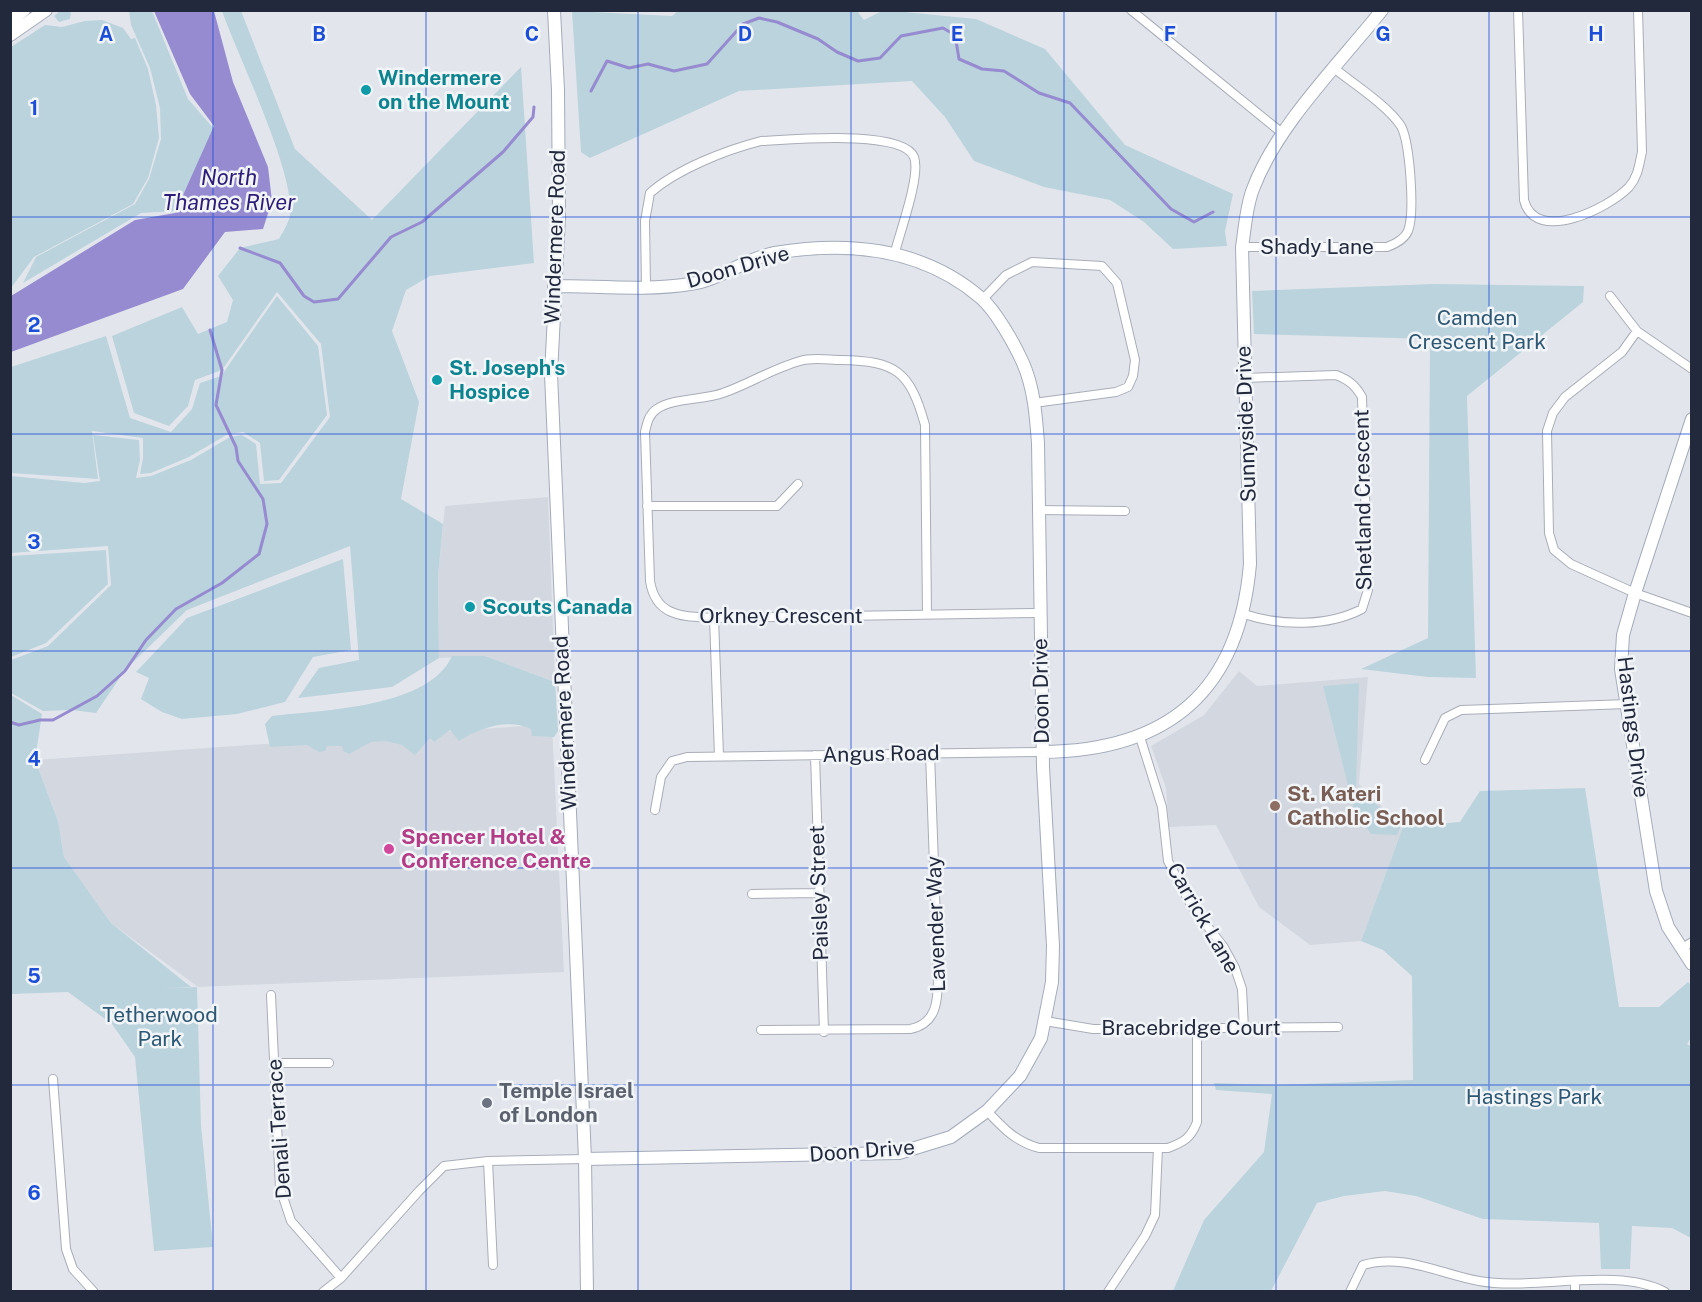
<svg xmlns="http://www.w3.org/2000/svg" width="1702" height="1302" viewBox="0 0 1702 1302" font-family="'Public Sans',sans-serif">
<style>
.built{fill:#d3d8e0}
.green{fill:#bbd3dd}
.water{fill:#968bd0}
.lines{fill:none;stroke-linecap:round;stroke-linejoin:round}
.stream{stroke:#968bd0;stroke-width:3}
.street-casing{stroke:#a8adb8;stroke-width:10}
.secondary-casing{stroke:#a3abba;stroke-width:14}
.street{stroke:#fff;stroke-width:8}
.secondary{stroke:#fff;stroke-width:12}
.grid{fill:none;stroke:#1d4ed8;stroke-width:1.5;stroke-opacity:0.55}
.culture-dot{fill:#0f9aa8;stroke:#f2f5f8;stroke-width:2}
.education-dot{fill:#8d6e63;stroke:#f2f5f8;stroke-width:2}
.hotel-dot{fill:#d1479c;stroke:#f2f5f8;stroke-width:2}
.worship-dot{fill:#6b7280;stroke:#f2f5f8;stroke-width:2}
.labels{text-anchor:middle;stroke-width:5;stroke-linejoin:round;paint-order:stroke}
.culture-label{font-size:21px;font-weight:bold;fill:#0d838f;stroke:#f2f5f8;text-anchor:start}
.street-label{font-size:21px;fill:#22293d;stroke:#f2f5f8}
.park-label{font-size:21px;fill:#2d5773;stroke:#f2f5f8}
.education-label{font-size:21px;font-weight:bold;fill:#785e54;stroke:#f2f5f8;text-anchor:start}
.hotel-label{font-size:21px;font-weight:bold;fill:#b23c85;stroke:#f2f5f8;text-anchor:start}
.worship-label{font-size:21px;font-weight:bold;fill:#5b616d;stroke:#f2f5f8;text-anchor:start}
.water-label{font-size:22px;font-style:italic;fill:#2d1d78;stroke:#f2f5f8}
.grid-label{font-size:20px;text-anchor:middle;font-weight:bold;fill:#1d4ed8;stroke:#f2f5f8;stroke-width:5;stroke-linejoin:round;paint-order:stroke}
</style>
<rect width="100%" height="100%" fill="#e2e6ec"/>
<path class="built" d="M548 497 555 682 485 656 439 658 438 577 445 506Z
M1239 671 1257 686 1368 677 1359 784 1403 827 1361 941 1310 945 1259 907 1216 825 1169 827 1166 788 1151 746 1204 715Z
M552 724 564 972 198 987 111 923 64 857 58 821 35 760Z"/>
<path class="green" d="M60 11H71L70 19 59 22 54 16Z
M129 11H152L188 99 215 130 175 211 141 213 23 283 36 257 135 204 149 179 161 139 160 108 150 68 131 25Z
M222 11H241L295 149 372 220 521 67 534 263 430 276 406 290 392 331 419 402 401 499 443 524 438 577 439 658 392 687 298 698 319 668 359 660 350 546 187 610 125 670 96 713 72 710 43 711 11 693V660L48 646 111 585 108 546 11 553V476L84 483 100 481 93 435 139 440 140 460 136 478 151 476 191 460 230 437 242 435 256 444 260 484 281 483 330 417 321 344 277 292 222 370 195 380 188 406 169 426 134 413 112 336 182 307 198 334 227 322 233 300 218 276 240 248 279 239C282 233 287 226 289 219 300 182 236 52 222 11Z
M678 11H857L864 20 884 10 976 19 1045 49 1125 145 1233 194 1225 231 1227 246 1173 249 1144 222 1110 200 1044 187 974 161 945 117 912 81 739 91 590 158 581 152 572 11 672 16Z
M102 20 123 28 131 39 135 38 148 69 156 105 159 138 148 178 133 204 34 257 11 288V47L45 25 62 27 85 21Z
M1434 284 1584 286 1583 302 1467 396 1476 678 1428 677 1361 669 1428 638 1430 339 1254 334 1252 291Z
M277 296 318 346 327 415 279 480 264 481 260 443 243 432 228 434 189 457 151 473 140 474 143 458V438L92 431 98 479 11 473V367L106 336 130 418 171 432 192 409 200 383 221 376Z
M106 550 108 584 46 643 11 657V556Z
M343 559 351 650 313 657 285 702 237 714 182 719 162 712 141 699 149 678 136 672 187 618Z
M452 656H485L555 682 558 731 554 737 532 736 531 729C508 718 479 728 459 741L450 730 434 742 430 738 415 755 402 745 385 741 371 742 349 754 343 751 342 746H327L325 751 319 752 307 745 270 747 265 724 272 716C322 710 429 708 452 656Z
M1359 683 1356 788 1401 825 1397 835 1371 834 1355 813 1323 686Z
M11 695 42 714 35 760 58 821 64 857 111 923 191 987 159 989 197 987 201 1125 213 1247 154 1251 135 1057 112 1024 68 992 11 994Z
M1585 788 1619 1007H1659L1688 982 1691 985V1038L1687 1044 1692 1047 1691 1238 1672 1228 1632 1226 1630 1269H1601L1599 1223 1483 1219 1416 1196 1385 1191 1344 1196 1317 1203 1271 1291H1173L1204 1220 1264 1152 1272 1094 1216 1090 1214 1083 1275 1085 1413 1080 1412 976 1383 950 1361 941 1403 827 1460 822 1480 791Z"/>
<path class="water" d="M154 11H214L233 82 268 167 272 201 263 229 225 232 183 289 11 352V296L135 220 175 213 214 126 190 94Z"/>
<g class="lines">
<path class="stream" d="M591 91 607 61 629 68 648 64 674 71 707 64 743 24 759 18 777 22 818 39 837 52 858 61 880 58 901 36 943 28 955 35 959 59 982 69 1004 71 1039 93 1070 103 1171 209 1194 222 1213 212
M240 248 280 263 304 296 314 302 338 299 391 237 422 222 503 152 533 117 534 107
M10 722 19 725 40 720H53L97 696 125 671 146 640 176 609 222 583 259 554 267 524 263 499 238 461 236 447 216 405 222 370 210 330"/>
<defs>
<path id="street" d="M1131 10 1282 133
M1518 10 1524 200C1535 245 1609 208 1629 187 1638 177 1639 165 1642 152L1638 10
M1242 247H1387C1395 244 1404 240 1408 231 1415 213 1410 143 1401 126 1388 106 1354 84 1335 69
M646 287 645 221 650 193C677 169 726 150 761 141 788 140 902 129 914 157 921 175 900 232 895 252
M1610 296 1637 331 1692 369
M983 299 1006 275 1032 262 1102 266 1117 283 1135 360 1133 376 1128 387 1116 392 1034 403
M1637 331 1622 352 1565 397 1553 413 1547 431 1549 533 1554 550 1571 564 1635 593 1692 613
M647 506H777L798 484
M1037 510 1125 511
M927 614 925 425C910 371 896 361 841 360 829 360 812 357 800 361 774 368 749 384 723 393 704 400 672 398 657 409 649 414 647 423 645 432L650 581C656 618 684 616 714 618L1039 613
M1244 614C1280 626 1328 627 1362 609L1368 590 1362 397C1355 385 1349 380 1336 375L1244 378
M714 618 719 756
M1140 737 1162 807 1168 861 1192 907 1223 946 1235 968 1242 989 1244 1029
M815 755 824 1032
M1425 760 1445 718 1461 710 1627 704
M655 810 661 777 672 761 687 757 1042 752
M752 894 819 893
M1681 949 1692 942
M271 995 280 1188 291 1221 341 1278
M1045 1021 1093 1029 1338 1027
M761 1030 910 1029C937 1024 938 1000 938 977L930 753
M274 1063H329
M53 1079 66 1249 73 1269 94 1292
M987 1111C1003 1128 1016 1142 1039 1148H1168C1184 1142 1191 1138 1197 1122V1030
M488 1161 493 1265
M1575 1281V1292
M323 1292 341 1278 419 1191 444 1166 488 1161 585 1159
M1108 1292 1145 1236 1155 1215 1158 1148
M1350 1292 1363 1265C1403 1253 1440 1274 1479 1281 1533 1291 1617 1266 1665 1292"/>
<path id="secondary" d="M554 10 558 90 559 217 551 374 585 1159 587 1292
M10 21 24 10
M10 35 46 10
M554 286C599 286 646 291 690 284 720 280 746 258 775 253 848 241 923 248 981 298 996 311 1015 345 1023 363 1034 388 1036 416 1038 443L1043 767 1053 946 1052 982 1041 1038 1020 1076 987 1111 951 1137 899 1153 585 1159
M1692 419 1635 593 1623 635 1621 669 1656 891 1668 927 1692 964
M1042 752C1169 751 1239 691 1250 564L1242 247C1245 228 1246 207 1253 189 1277 125 1339 64 1382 10"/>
</defs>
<use href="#street" class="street-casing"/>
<use href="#secondary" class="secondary-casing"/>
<use href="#street" class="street"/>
<use href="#secondary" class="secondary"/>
</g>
<path class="grid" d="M213 10V1292M426 10V1292M638 10V1292M851 10V1292M1064 10V1292M1276 10V1292M1489 10V1292M10 217H1692M10 434H1692M10 651H1692M10 868H1692M10 1085H1692"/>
<g class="culture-dot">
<circle cx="366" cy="90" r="6"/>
<circle cx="437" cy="380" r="6"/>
<circle cx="470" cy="607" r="6"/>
</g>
<circle class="education-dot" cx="1275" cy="806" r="6"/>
<circle class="hotel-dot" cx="389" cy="849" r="6"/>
<circle class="worship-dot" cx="487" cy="1103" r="6"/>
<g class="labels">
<g class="culture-label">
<text x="378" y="85">Windermere<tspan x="378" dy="24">on the Mount</tspan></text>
<text x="449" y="375">St. Joseph's<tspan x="449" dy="24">Hospice</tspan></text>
<text x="482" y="614">Scouts Canada</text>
</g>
<g class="street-label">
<text transform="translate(555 237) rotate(-88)" y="7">Windermere Road</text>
<text x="1317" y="254">Shady Lane</text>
<text transform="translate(738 267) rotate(-16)" y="7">Doon Drive</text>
<text transform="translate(1246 424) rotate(-92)" y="7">Sunnyside Drive</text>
<text transform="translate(1363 500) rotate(-91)" y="7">Shetland Crescent</text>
<text x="781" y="623">Orkney Crescent</text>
<text transform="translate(1041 691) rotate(-91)" y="7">Doon Drive</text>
<text transform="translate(565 723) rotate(-93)" y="7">Windermere Road</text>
<text transform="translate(1633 727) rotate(83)" y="7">Hastings Drive</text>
<text transform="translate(881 754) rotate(-1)" y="7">Angus Road</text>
<text transform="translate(819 893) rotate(-92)" y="7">Paisley Street</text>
<text transform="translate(1203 918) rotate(60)" y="7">Carrick Lane</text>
<text transform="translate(936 924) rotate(-92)" y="7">Lavender Way</text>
<text x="1191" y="1035">Bracebridge Court</text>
<text transform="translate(279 1129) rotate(-94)" y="7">Denali Terrace</text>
<text transform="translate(862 1151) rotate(-4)" y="7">Doon Drive</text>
</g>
<g class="park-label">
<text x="1477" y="325">Camden<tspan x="1477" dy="24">Crescent Park</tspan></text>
<text x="160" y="1022">Tetherwood<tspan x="160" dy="24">Park</tspan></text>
<text x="1534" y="1104">Hastings Park</text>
</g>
<g class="education-label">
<text x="1287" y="801">St. Kateri<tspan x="1287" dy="24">Catholic School</tspan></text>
</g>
<g class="hotel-label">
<text x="401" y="844">Spencer Hotel &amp;<tspan x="401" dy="24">Conference Centre</tspan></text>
</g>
<g class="worship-label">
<text x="499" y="1098">Temple Israel<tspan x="499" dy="24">of London</tspan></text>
</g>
<g class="water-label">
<text x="229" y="185">North<tspan x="229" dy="25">Thames River</tspan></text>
</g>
</g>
<g class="grid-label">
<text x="106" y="41">A</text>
<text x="319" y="41">B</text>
<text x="532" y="41">C</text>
<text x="745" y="41">D</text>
<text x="957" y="41">E</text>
<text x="1170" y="41">F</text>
<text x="1383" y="41">G</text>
<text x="1596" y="41">H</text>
<text x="34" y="115">1</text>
<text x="34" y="332">2</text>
<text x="34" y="549">3</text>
<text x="34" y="766">4</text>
<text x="34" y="983">5</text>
<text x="34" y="1200">6</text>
</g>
<rect width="1702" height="1302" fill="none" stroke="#22293d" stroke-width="24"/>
</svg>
